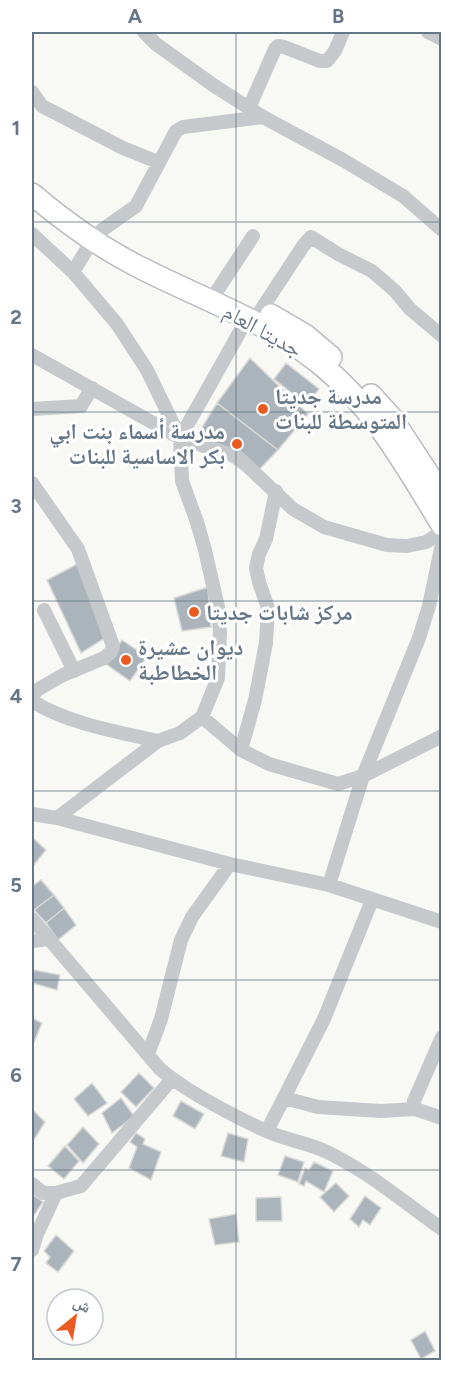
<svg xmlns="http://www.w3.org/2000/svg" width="473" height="1392" viewBox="0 0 473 1392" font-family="Figtree,'Noto Naskh Arabic',sans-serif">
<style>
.building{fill:#abb4ba;stroke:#d9dad7;stroke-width:1.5}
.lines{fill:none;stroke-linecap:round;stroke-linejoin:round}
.primary-casing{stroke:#b8bcc0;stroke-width:24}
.minor{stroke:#c5c9cc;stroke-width:14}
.primary{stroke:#fff;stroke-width:21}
.grid{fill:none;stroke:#657787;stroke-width:1.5;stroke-opacity:0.55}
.poi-dot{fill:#eb5a21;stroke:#fff;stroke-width:2}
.labels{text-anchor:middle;stroke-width:6;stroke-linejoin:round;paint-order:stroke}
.street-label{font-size:22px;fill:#657787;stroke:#fff}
.poi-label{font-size:22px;font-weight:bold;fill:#657787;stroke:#fff;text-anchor:start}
.neatline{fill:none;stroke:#657787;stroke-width:2}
.grid-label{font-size:20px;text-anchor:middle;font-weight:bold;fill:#657787}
</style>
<rect width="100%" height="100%" fill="#f8f8f5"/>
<path class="building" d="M250 358 308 414 278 450 217 403Z
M286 363 319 389 307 405 274 379Z
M217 403 278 450 252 477 196 437Z
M83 561 110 635 81 653 47 580Z
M208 587 211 627 182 631 174 598Z
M122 640 147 657 130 681 106 664Z
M33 838 46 850 33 866 32 864Z
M41 880 54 895 34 910 32 908V886Z
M54 895 64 908 46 923 34 910Z
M64 908 76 925 58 940 46 923Z
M34 970 60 975 57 990 32 983Z
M32 1018 42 1023 32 1047Z
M139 1073 154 1088 136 1107 121 1092Z
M92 1083 107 1103 88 1116 74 1099Z
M121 1098 134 1116 112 1133 102 1113Z
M181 1101 204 1114 195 1129 173 1116Z
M32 1109 45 1122 32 1143Z
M83 1127 99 1144 83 1163 67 1145Z
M136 1133 145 1139 143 1144 161 1152 151 1180 129 1168 137 1147 130 1142Z
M228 1133 248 1139 244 1162 221 1156Z
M65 1146 79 1161 64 1179 48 1166Z
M285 1156 304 1162 298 1182 278 1175Z
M314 1162 333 1171 324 1192 306 1181 304 1186 299 1184 305 1168 309 1170Z
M336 1183 349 1196 334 1212 320 1197Z
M32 1194 43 1202 32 1218Z
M365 1196 381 1208 370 1225 363 1220 359 1227 350 1219Z
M281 1197 282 1221H256V1198Z
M236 1214 239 1242 215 1245 209 1219Z
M56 1235 74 1251 58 1272 46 1263 50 1257 44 1251Z
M425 1331 435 1351 421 1359 411 1340Z"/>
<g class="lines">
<defs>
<path id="primary" d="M32 194C65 222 101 248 141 268 200 298 266 321 318 362 373 406 406 466 442 525
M271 315 305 335 331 357
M371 395 391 417 442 495"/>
</defs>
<use href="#primary" class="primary-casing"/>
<path class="minor" d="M144 32 156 44 213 85 263 117 343 160 403 196 442 230
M428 32 442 39
M32 92 42 106 123 148 158 162
M249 108 275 49 278 46 284 47 320 61H327L335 51 343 32
M32 234 73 272 117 324 147 370 180 438 182 481 197 522 205 550 218 607 220 632 218 678 202 717 180 733 158 741 57 818
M73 272 93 239 102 230 136 206 176 131 183 127 263 117
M217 291 253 236
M261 310 303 246 311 237 338 254 372 271 395 291 410 309 442 336
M32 355 180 438 238 457 293 509 324 527 387 545 407 546 426 542 442 532
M32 409 81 406 92 388
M180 438 247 319
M32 483 78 549 113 646 111 652 104 658 63 675 37 690 32 697
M44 610 74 671
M32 701C66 723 118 732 158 741
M202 717 241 750 269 764 338 784 363 776 442 736
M241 750 255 700 266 643 268 608 259 582 256 568 259 554 266 539 276 491
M32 814 57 818 230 864 329 885 442 922
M329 885 363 776 419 638 429 606 442 544
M32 919 160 1069C188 1093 232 1115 266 1131 286 1140 308 1143 327 1152 369 1172 405 1203 442 1229
M32 941 50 939
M442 1037 414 1101 415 1109 442 1118
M148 1054 161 1019 181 940 192 917 230 864
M284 1098 318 1107 381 1111 415 1109
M267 1131 324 1019 372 900
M32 1184 43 1193H56L81 1186 172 1079
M32 1250 37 1234 56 1193"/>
<use href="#primary" class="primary"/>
</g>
<path class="grid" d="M236 32V1360M32 222H442M32 412H442M32 601H442M32 791H442M32 980H442M32 1170H442"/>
<g class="poi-dot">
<circle cx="263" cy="409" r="6"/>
<circle cx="237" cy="444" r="6"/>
<circle cx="194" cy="612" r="6"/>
<circle cx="126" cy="660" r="6"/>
</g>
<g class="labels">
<g class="street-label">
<text transform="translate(263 330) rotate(29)" y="8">جديتا العام</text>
</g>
<g class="poi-label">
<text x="275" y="404">مدرسة جديتا<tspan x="275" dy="25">المتوسطة للبنات</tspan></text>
<text x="225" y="439" text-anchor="end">مدرسة أسماء بنت ابي<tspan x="225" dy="25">بكر الاساسية للبنات</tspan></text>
<text x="206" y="620">مركز شابات جديتا</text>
<text x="138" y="655">ديوان عشيرة<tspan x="138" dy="25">الخطاطبة</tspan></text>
</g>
</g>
<rect width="473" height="1392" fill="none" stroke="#ffffff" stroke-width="66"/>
<g transform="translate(75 1317) rotate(30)"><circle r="28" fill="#ffffff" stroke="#c1c9cf" stroke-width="1.5"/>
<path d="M0-4.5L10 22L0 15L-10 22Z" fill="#eb5a21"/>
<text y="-9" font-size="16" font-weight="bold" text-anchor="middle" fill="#657787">ش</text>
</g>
<rect x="33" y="33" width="407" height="1326" class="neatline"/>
<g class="grid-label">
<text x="135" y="23">A</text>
<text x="338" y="23">B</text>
<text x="16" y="135">1</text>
<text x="16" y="324">2</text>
<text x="16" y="513">3</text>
<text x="16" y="703">4</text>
<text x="16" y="892">5</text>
<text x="16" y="1082">6</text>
<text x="16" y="1271">7</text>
</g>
</svg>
